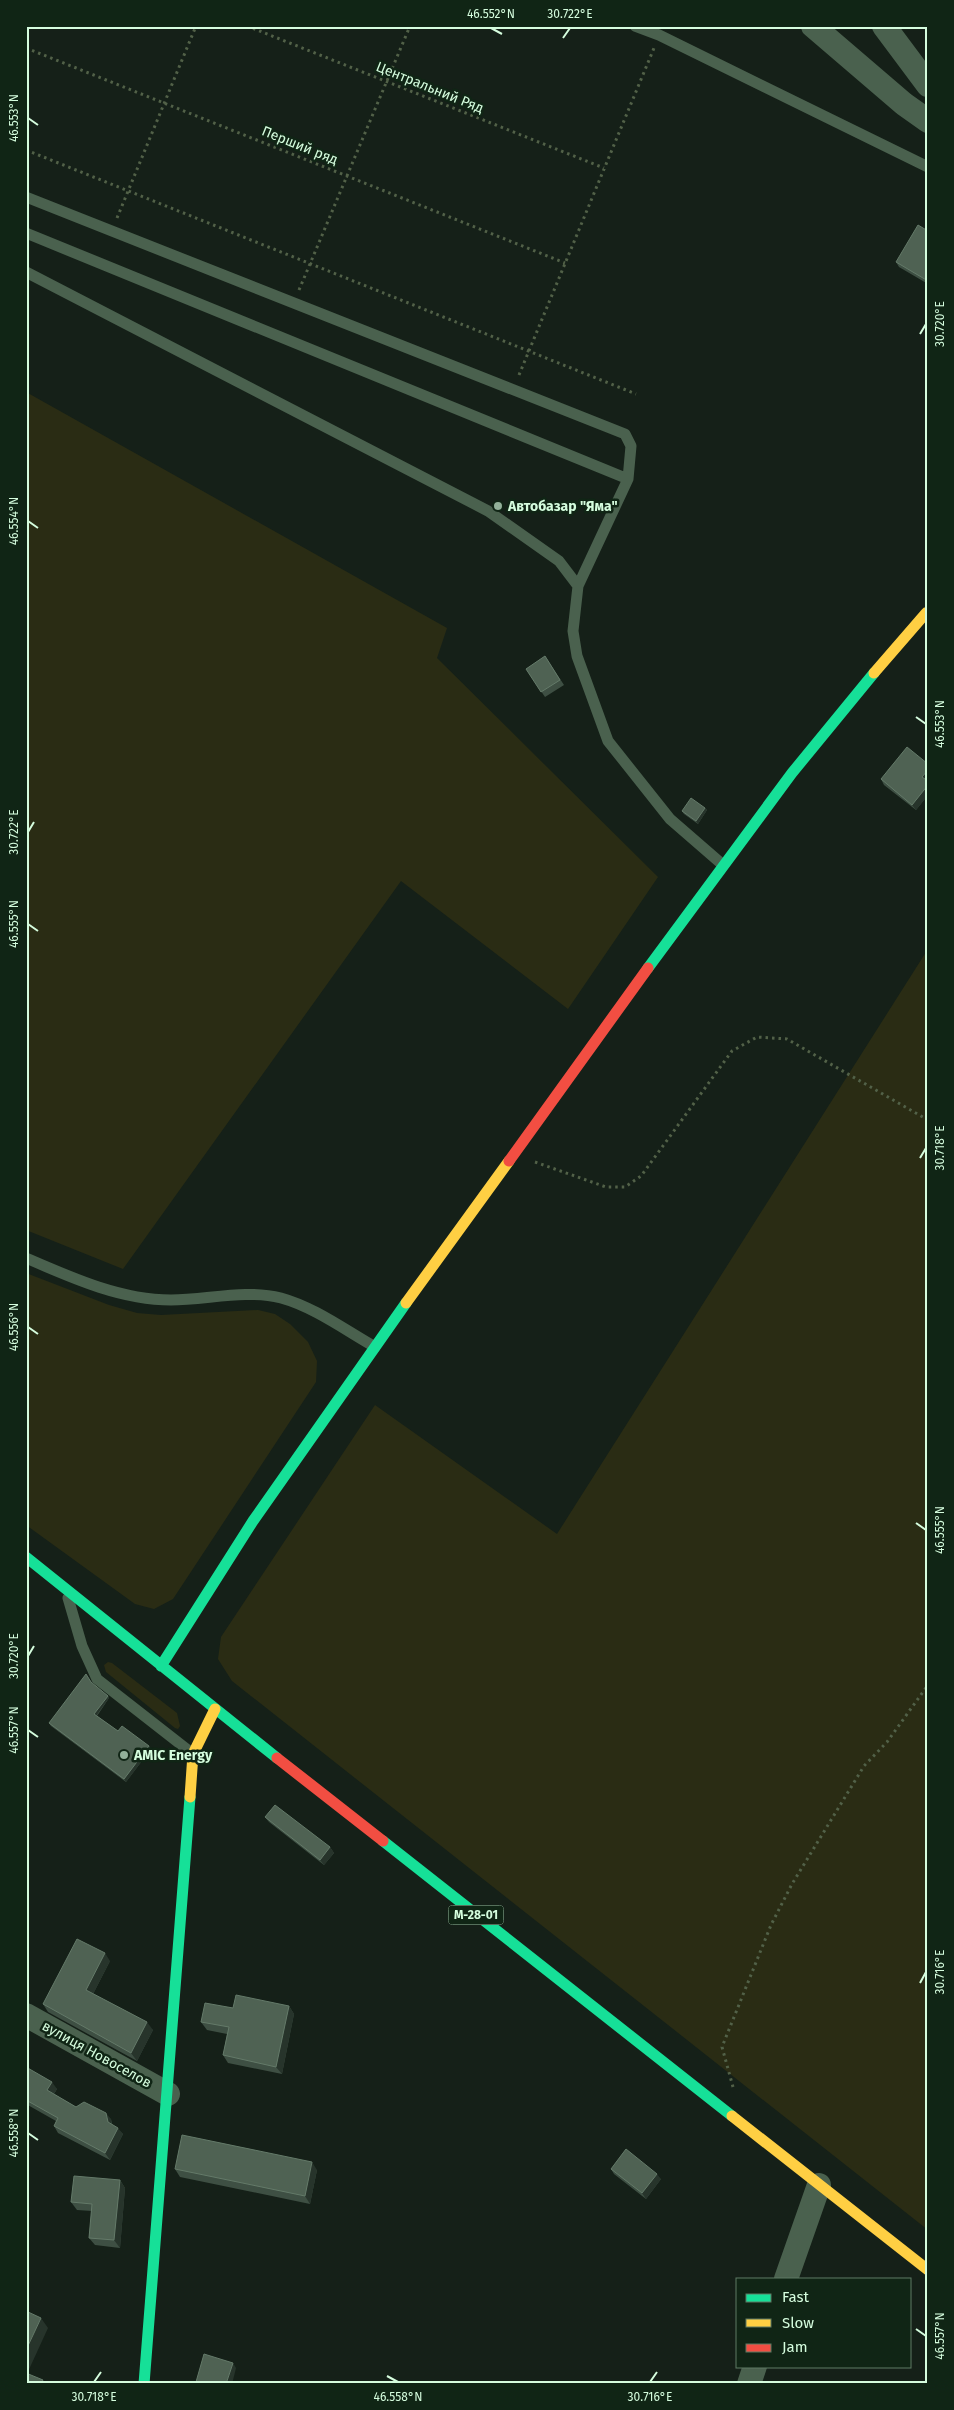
<svg xmlns="http://www.w3.org/2000/svg" width="954" height="2410" viewBox="0 0 954 2410" font-family="'Fira Sans',sans-serif">
<style>
.green{fill:#2a2c14}
.lines{fill:none;stroke-linecap:round;stroke-linejoin:round}
.path{stroke:#526148;stroke-width:3;stroke-dasharray:2.5 4;stroke-linecap:butt}
.lane{stroke:#4a614e;stroke-width:11}
.street{stroke:#4a614e;stroke-width:24}
.fast{stroke:#16e098;stroke-width:11}
.slow{stroke:#ffcf43;stroke-width:11}
.jam{stroke:#f24e42;stroke-width:11}
.wall{fill:#3e4f43}
.shaded-wall{fill:#27342b}
.building{fill:#4f6253;stroke:#647a69}
.ticks{fill:none;stroke:#d5fdde;stroke-width:2}
.poi-dot{fill:#92b099;stroke:#102515;stroke-width:2}
.labels{text-anchor:middle;stroke-width:5;stroke-linejoin:round;paint-order:stroke}
.shield{fill:#102515;stroke:#9abca2;stroke-width:1}
.shield-label{font-size:12px;font-weight:bold;fill:#d5fdde}
.street-label{font-size:14px;fill:#d5fdde;stroke:#102515}
.poi-label{font-size:14px;font-weight:bold;fill:#d5fdde;stroke:#102515;text-anchor:start}
.neatline{fill:none;stroke:#d5fdde;stroke-width:2}
.ticks-label{font-size:12px;text-anchor:middle;fill:#d5fdde}
</style>
<rect width="100%" height="100%" fill="#152018"/>
<path class="green" d="M26 392 447 628 437 658 658 877 568 1009 401 881 123 1269 26 1230Z
M928 949V2230L232 1681 218 1659 221 1637 375 1405 557 1534Z
M26 1273 109 1305 137 1313 161 1315 258 1310 275 1314 290 1324 308 1342 317 1361 316 1382 173 1599 154 1609 135 1604 26 1525Z
M108 1662 112 1663 177 1713 180 1726 178 1729 175 1728 106 1672 104 1665Z"/>
<g class="lines">
<path class="path" d="M247 26 604 168
M26 48 565 263
M26 150 636 394
M117 218 196 26
M299 290 410 26
M519 375 654 48
M535 1162 606 1187H625L641 1176 732 1051 757 1037 787 1039 928 1120
M733 2087 722 2047 771 1925 792 1884 864 1766 887 1742 928 1685"/>
<path class="lane" d="M635 26 659 35 928 167
M26 197 625 434 631 446 628 479 578 586 573 631 577 656 608 741 670 819 723 865
M26 233 628 479
M26 272 488 511 559 561 578 586
M26 1258C72 1278 121 1300 171 1300 207 1300 245 1289 281 1298 314 1307 345 1330 375 1347
M68 1598 82 1646 97 1679 193 1754"/>
<path class="street" d="M813 26 904 104 928 121
M884 26 928 85
M26 2015 168 2094
M786 2279 819 2185
M749 2384 755 2366"/>
<path class="fast" d="M648 968 792 773 874 673
M26 1557 277 1758
M161 1666 253 1521 406 1303
M383 1841 732 2116
M144 2384 190 1797"/>
<path class="slow" d="M874 673 926 613 928 614
M406 1303 509 1161
M190 1797 193 1754 215 1709
M732 2116 928 2270"/>
<path class="jam" d="M509 1161 648 968
M277 1758 383 1841"/>
</g>
<path class="wall" d="M928 231V284L899 267 896 262Z
M545 656 564 685 545 697 526 669Z
M928 764V780L927 781H928V795L916 810 884 785 881 779Z
M705 808 707 810 698 824 684 814 682 811Z
M91 1683 108 1696 109 1698 97 1716 118 1731 149 1746 151 1749 126 1782 51 1726 49 1723Z
M265 1817 330 1847 334 1853 324 1865 269 1822Z
M110 1961 93 1994 153 2030 137 2061 48 2012 43 2004Z
M289 2006 294 2014 282 2074 228 2063 223 2055 227 2034 207 2030 201 2022 233 2008Z
M26 2067 57 2089 54 2094 76 2107 111 2119 112 2124 123 2134 110 2160 58 2133 54 2126 56 2121 26 2104Z
M175 2169 317 2170 310 2204 180 2177Z
M611 2169 661 2179 646 2199 614 2174Z
M120 2180 125 2188 120 2248 95 2245 89 2238 92 2211 77 2210 71 2202Z"/>
<path class="shaded-wall" d="M928 770V780L926 782 922 777Z
M928 785V795L916 810 912 805Z
M705 808 707 810 698 824 696 821Z
M108 1696 109 1698 96 1716 94 1714Z
M149 1746 151 1749 126 1782 124 1779Z
M330 1847 334 1853 324 1865 320 1860Z
M105 1953 110 1961 91 1998 86 1990Z
M289 2006 294 2014 282 2074 276 2067Z
M147 2022 153 2030 137 2061 131 2053Z
M52 2082 57 2089 52 2097 47 2090Z
M106 2113 111 2119 112 2129 108 2122Z
M118 2128 123 2134 110 2160 105 2153Z
M312 2162 317 2170 310 2204 305 2196Z
M657 2174 661 2179 646 2199 642 2193Z
M120 2180 125 2188 120 2248 114 2240Z
M41 2318 48 2328 26 2376V2350Z
M233 2363 236 2368 232 2384H226Z"/>
<path class="building" d="M918 225 928 231V281L896 262Z
M545 656 560 680 541 692 526 669Z
M907 747 928 764V770L922 777 928 781V785L912 805 881 779Z
M691 798 705 808 696 821 682 811Z
M86 1674 91 1682 108 1696 94 1714 118 1731 122 1726 149 1746 124 1779 49 1723Z
M275 1805 330 1847 320 1860 265 1817Z
M77 1939 105 1953 86 1990 147 2022 131 2053 43 2004Z
M236 1995 289 2006 276 2067 223 2055 229 2027 201 2022 205 2003 233 2008Z
M26 2067 52 2082 47 2090 76 2107 84 2102 106 2113 108 2122 118 2128 105 2153 54 2126 58 2118 26 2100Z
M182 2135 312 2162 305 2196 175 2169Z
M626 2149 657 2174 642 2193 611 2169Z
M74 2176 120 2180 114 2240 89 2238 92 2204 71 2202Z
M26 2311 41 2318 26 2350Z
M204 2354 233 2363 226 2384H200L196 2382Z
M26 2373 43 2380 41 2384H26Z"/>
<path class="ticks" d="M491 28 502 34M563 38 570 28M28 118 38 125M920 334 926 324M28 521 38 528M916 717 926 724M28 832 34 822M28 924 38 931M920 1158 926 1148M28 1327 38 1334M916 1523 926 1530M28 1656 34 1646M28 1730 38 1737M920 1983 926 1972M28 2133 38 2140M916 2329 926 2336M387 2376 398 2382M94 2382 101 2372M650 2382 657 2372"/>
<g class="poi-dot">
<circle cx="498" cy="506" r="5"/>
<circle cx="124" cy="1755" r="5"/>
</g>
<g class="labels">
<rect class="shield" x="448.5" y="1905.5" width="55" height="19" rx="4"/>
<g class="shield-label">
<text x="476" y="1919">М-28-01</text>
</g>
<g class="street-label">
<text transform="translate(430 87) rotate(22)" y="5">Центральний Ряд</text>
<text transform="translate(300 145) rotate(22)" y="5">Перший ряд</text>
<text transform="translate(97 2054) rotate(29)" y="5">вулиця Новоселов</text>
</g>
<g class="poi-label">
<text x="508" y="511">Автобазар "Яма"</text>
<text x="134" y="1760">AMIC Energy</text>
</g>
</g>
<rect width="954" height="2410" fill="none" stroke="#102515" stroke-width="55"/>
<rect x="736" y="2278" width="175" height="90" fill="#102515" stroke="#5f7b65"/>
<rect x="746" y="2294" width="25" height="8" fill="#16e098" stroke="#5f7b65"/>
<text x="782" y="2302" font-size="15" fill="#d5fdde">Fast</text>
<rect x="746" y="2319" width="25" height="8" fill="#ffcf43" stroke="#5f7b65"/>
<text x="782" y="2328" font-size="15" fill="#d5fdde">Slow</text>
<rect x="746" y="2344" width="25" height="8" fill="#f24e42" stroke="#5f7b65"/>
<text x="782" y="2352" font-size="15" fill="#d5fdde">Jam</text>
<rect x="28" y="28" width="898" height="2354" class="neatline"/>
<g class="ticks-label">
<text x="491" y="18">46.552°N</text>
<text x="570" y="18">30.722°E</text>
<text transform="translate(14 118) rotate(-90)" y="4">46.553°N</text>
<text transform="translate(940 324) rotate(-90)" y="4">30.720°E</text>
<text transform="translate(14 521) rotate(-90)" y="4">46.554°N</text>
<text transform="translate(940 724) rotate(-90)" y="4">46.553°N</text>
<text transform="translate(14 832) rotate(-90)" y="4">30.722°E</text>
<text transform="translate(14 924) rotate(-90)" y="4">46.555°N</text>
<text transform="translate(940 1148) rotate(-90)" y="4">30.718°E</text>
<text transform="translate(14 1327) rotate(-90)" y="4">46.556°N</text>
<text transform="translate(940 1530) rotate(-90)" y="4">46.555°N</text>
<text transform="translate(14 1656) rotate(-90)" y="4">30.720°E</text>
<text transform="translate(14 1730) rotate(-90)" y="4">46.557°N</text>
<text transform="translate(940 1972) rotate(-90)" y="4">30.716°E</text>
<text transform="translate(14 2133) rotate(-90)" y="4">46.558°N</text>
<text transform="translate(940 2336) rotate(-90)" y="4">46.557°N</text>
<text x="94" y="2401">30.718°E</text>
<text x="398" y="2401">46.558°N</text>
<text x="650" y="2401">30.716°E</text>
</g>
</svg>
